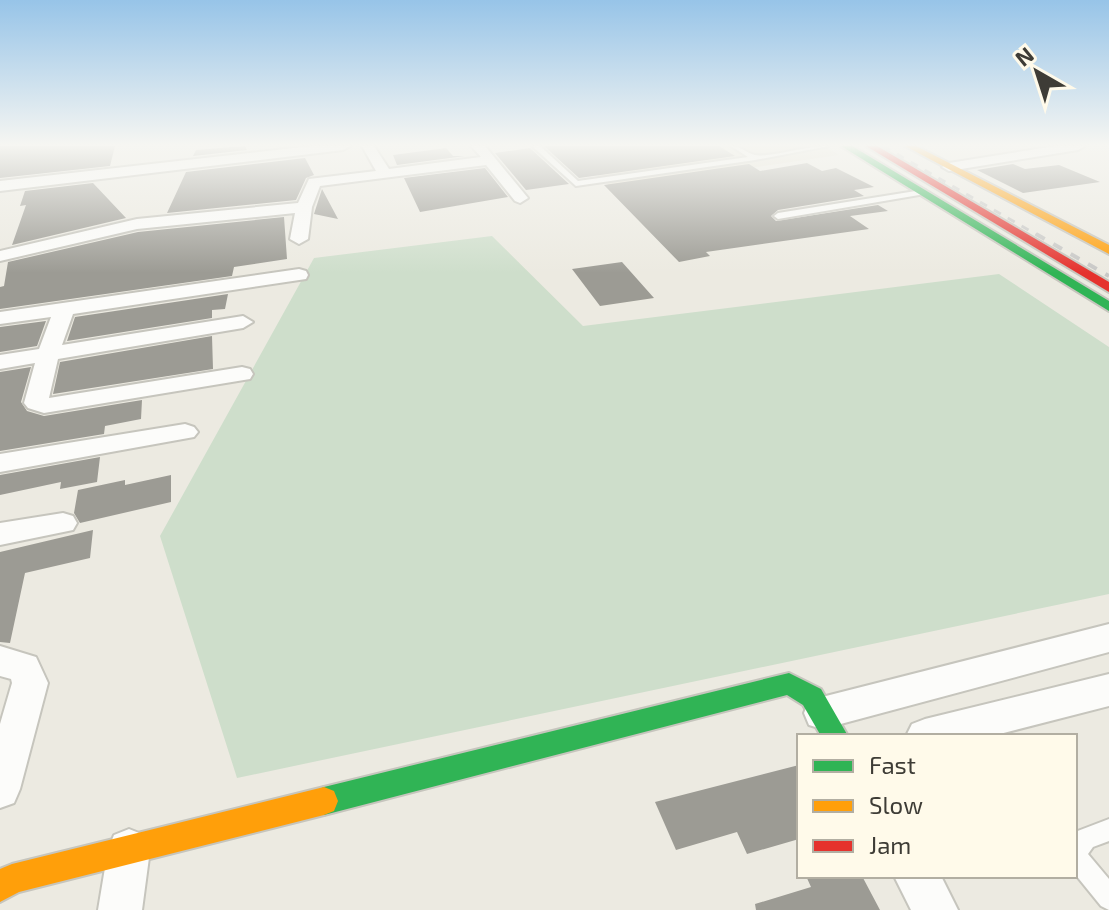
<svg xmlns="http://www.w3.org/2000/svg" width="1109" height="910" viewBox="0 0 1109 910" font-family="'Exo 2',sans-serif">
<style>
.built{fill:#e3dfcf}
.green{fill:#cedecb}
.building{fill:#9c9b94}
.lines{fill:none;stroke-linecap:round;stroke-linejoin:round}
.lane-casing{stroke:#c6c5bd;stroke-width:4}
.street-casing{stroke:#c6c5bd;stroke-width:4}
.fast-casing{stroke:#c6c5bd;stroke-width:4}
.slow-casing{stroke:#c6c5bd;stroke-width:4}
.jam-casing{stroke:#c6c5bd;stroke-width:4}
.lane{fill:#fcfcfa;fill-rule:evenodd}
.street{fill:#fcfcfa;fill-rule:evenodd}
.fast{fill:#30b455;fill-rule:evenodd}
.slow{fill:#ff9f0a;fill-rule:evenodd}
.jam{fill:#e5322d;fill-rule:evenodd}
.rail-far1{stroke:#c8c8c6;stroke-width:3;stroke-dasharray:8 8;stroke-linecap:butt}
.rail{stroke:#c8c8c6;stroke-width:4;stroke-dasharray:10 10;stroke-linecap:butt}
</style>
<rect width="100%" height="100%" fill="#eceae1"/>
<path class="built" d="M564 146H824L839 155 612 188Z"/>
<path class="green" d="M492 236 583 326 999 274 1109 347V594L237 778 160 536 314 258Z"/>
<path class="building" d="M0 146H115L110 166 0 178Z
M245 146 247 150 193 156 196 150Z
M544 146H719L735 156 579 178Z
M446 148 453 156H465L397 165 393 155Z
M530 148 569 184 526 190 495 153Z
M305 158 314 175 306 178 296 200 167 213 186 172Z
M807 163 822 171 836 168 874 187 854 190 864 196 778 210 771 216 776 221 878 205 888 211 850 216 869 229 706 252 710 256 679 262 604 185 749 164 760 171Z
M1013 164 1025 169 1059 165 1100 182 1023 193 977 170Z
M485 168 508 197 420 212 404 178Z
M93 183 126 218 12 245 26 205 20 206 25 191Z
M322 189 338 219 314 214Z
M284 217 287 259 234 267 232 276 0 309V287L4 286 8 262 138 232Z
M622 262 654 298 600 306 572 269Z
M228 294 225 309 212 310V318L67 341 75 317Z
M46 321 37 346 0 352V327Z
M212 336 213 369 53 394 60 362Z
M31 367 21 402 27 411 44 416 142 400 141 419 105 426 104 434 0 451V372Z
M100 457 97 482 60 489 61 482 0 495V475Z
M171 475V502L80 523 74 513 78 490 125 480V485Z
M93 530 90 558 25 573 10 643 0 642V552Z
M799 765V839L747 854 737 832 676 850 655 802Z
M806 876H862L880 910H756L755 904 811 887Z"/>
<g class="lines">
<defs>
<path id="lane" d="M532 146H540L578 181 748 157 731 146C741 146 746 153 755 155 768 158 809 145 829 146L755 160 576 186Z
M922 190H925V194L778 219 774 216 778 213Z
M1109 819V841L1093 847 1088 854 1109 879V910L1101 906 1075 874V832Z"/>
<path id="street" d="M312 146H350L343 150 0 191V181Z
M362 146H374L389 169 481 157 471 146H485L528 198 520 203 515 201 486 165 320 186 312 207 308 239 299 244 290 239 295 213 137 229 0 261V251L137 219 298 203 309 179 376 171Z
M1056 146H1085L1078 150 949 171 942 167 949 163Z
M299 269 306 271 308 275 306 279 73 314 62 345 243 316 253 322 243 328 58 359 49 398 242 367 250 369 253 374 250 379 44 413 28 408 24 403 35 363 0 369V355L39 349 51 317 0 324V312Z
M185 424 194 427 198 432 194 437 0 472V454Z
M63 513 73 516 77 523 73 530 0 545V523Z
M1109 624V652L822 729 809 725 804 713 809 701 822 697Z
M0 646 36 657 48 683 20 789 14 803 0 808V724L12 683 11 679 0 676Z
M1109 674V706L992 736H906L912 724 925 719Z
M129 829 144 835 150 850 142 910H98L108 850 114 835Z
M894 876H941L958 910H911Z"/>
<path id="fast" d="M841 146H852L1109 301V311Z
M789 673 821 689 848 736H821L803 705 787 695 324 815 314 811 310 801 314 791 324 787Z"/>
<path id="slow" d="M905 146H916L1109 245V254Z
M324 787 334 791 338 801 334 811 324 815 19 892 0 902V869L12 864Z"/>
<path id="jam" d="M866 146H877L1109 282V292Z"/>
</defs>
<use href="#lane" class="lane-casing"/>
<use href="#street" class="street-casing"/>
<use href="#fast" class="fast-casing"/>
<use href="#slow" class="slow-casing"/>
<use href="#jam" class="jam-casing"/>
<use href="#lane" class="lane"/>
<use href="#street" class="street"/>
<use href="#fast" class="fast"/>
<use href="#slow" class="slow"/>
<use href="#jam" class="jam"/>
<path class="rail-far1" d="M883 146 1039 236"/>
<path class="rail" d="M1036 234 1109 276"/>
</g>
<linearGradient id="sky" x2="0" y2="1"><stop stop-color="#97c4e8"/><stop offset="0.53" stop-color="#f6f6f2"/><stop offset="1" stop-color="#f6f6f2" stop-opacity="0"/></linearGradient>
<rect width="1109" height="273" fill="url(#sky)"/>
<rect x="797" y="734" width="280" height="144" fill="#fffaea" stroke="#b2aea2" stroke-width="2"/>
<rect x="813" y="760" width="40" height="12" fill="#30b455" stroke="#b2aea2" stroke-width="2"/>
<text x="869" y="774" font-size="24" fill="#3e3c36">Fast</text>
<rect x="813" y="800" width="40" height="12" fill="#ff9f0a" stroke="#b2aea2" stroke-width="2"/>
<text x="869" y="814" font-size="24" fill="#3e3c36">Slow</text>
<rect x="813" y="840" width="40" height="12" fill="#e5322d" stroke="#b2aea2" stroke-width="2"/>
<text x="869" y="854" font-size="24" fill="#3e3c36">Jam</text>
<g transform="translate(1037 72) rotate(321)" stroke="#fffaea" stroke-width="6" paint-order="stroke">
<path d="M0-6L14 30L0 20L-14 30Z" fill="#3e3c36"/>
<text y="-12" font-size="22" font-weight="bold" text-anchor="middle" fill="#3e3c36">N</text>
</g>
</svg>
